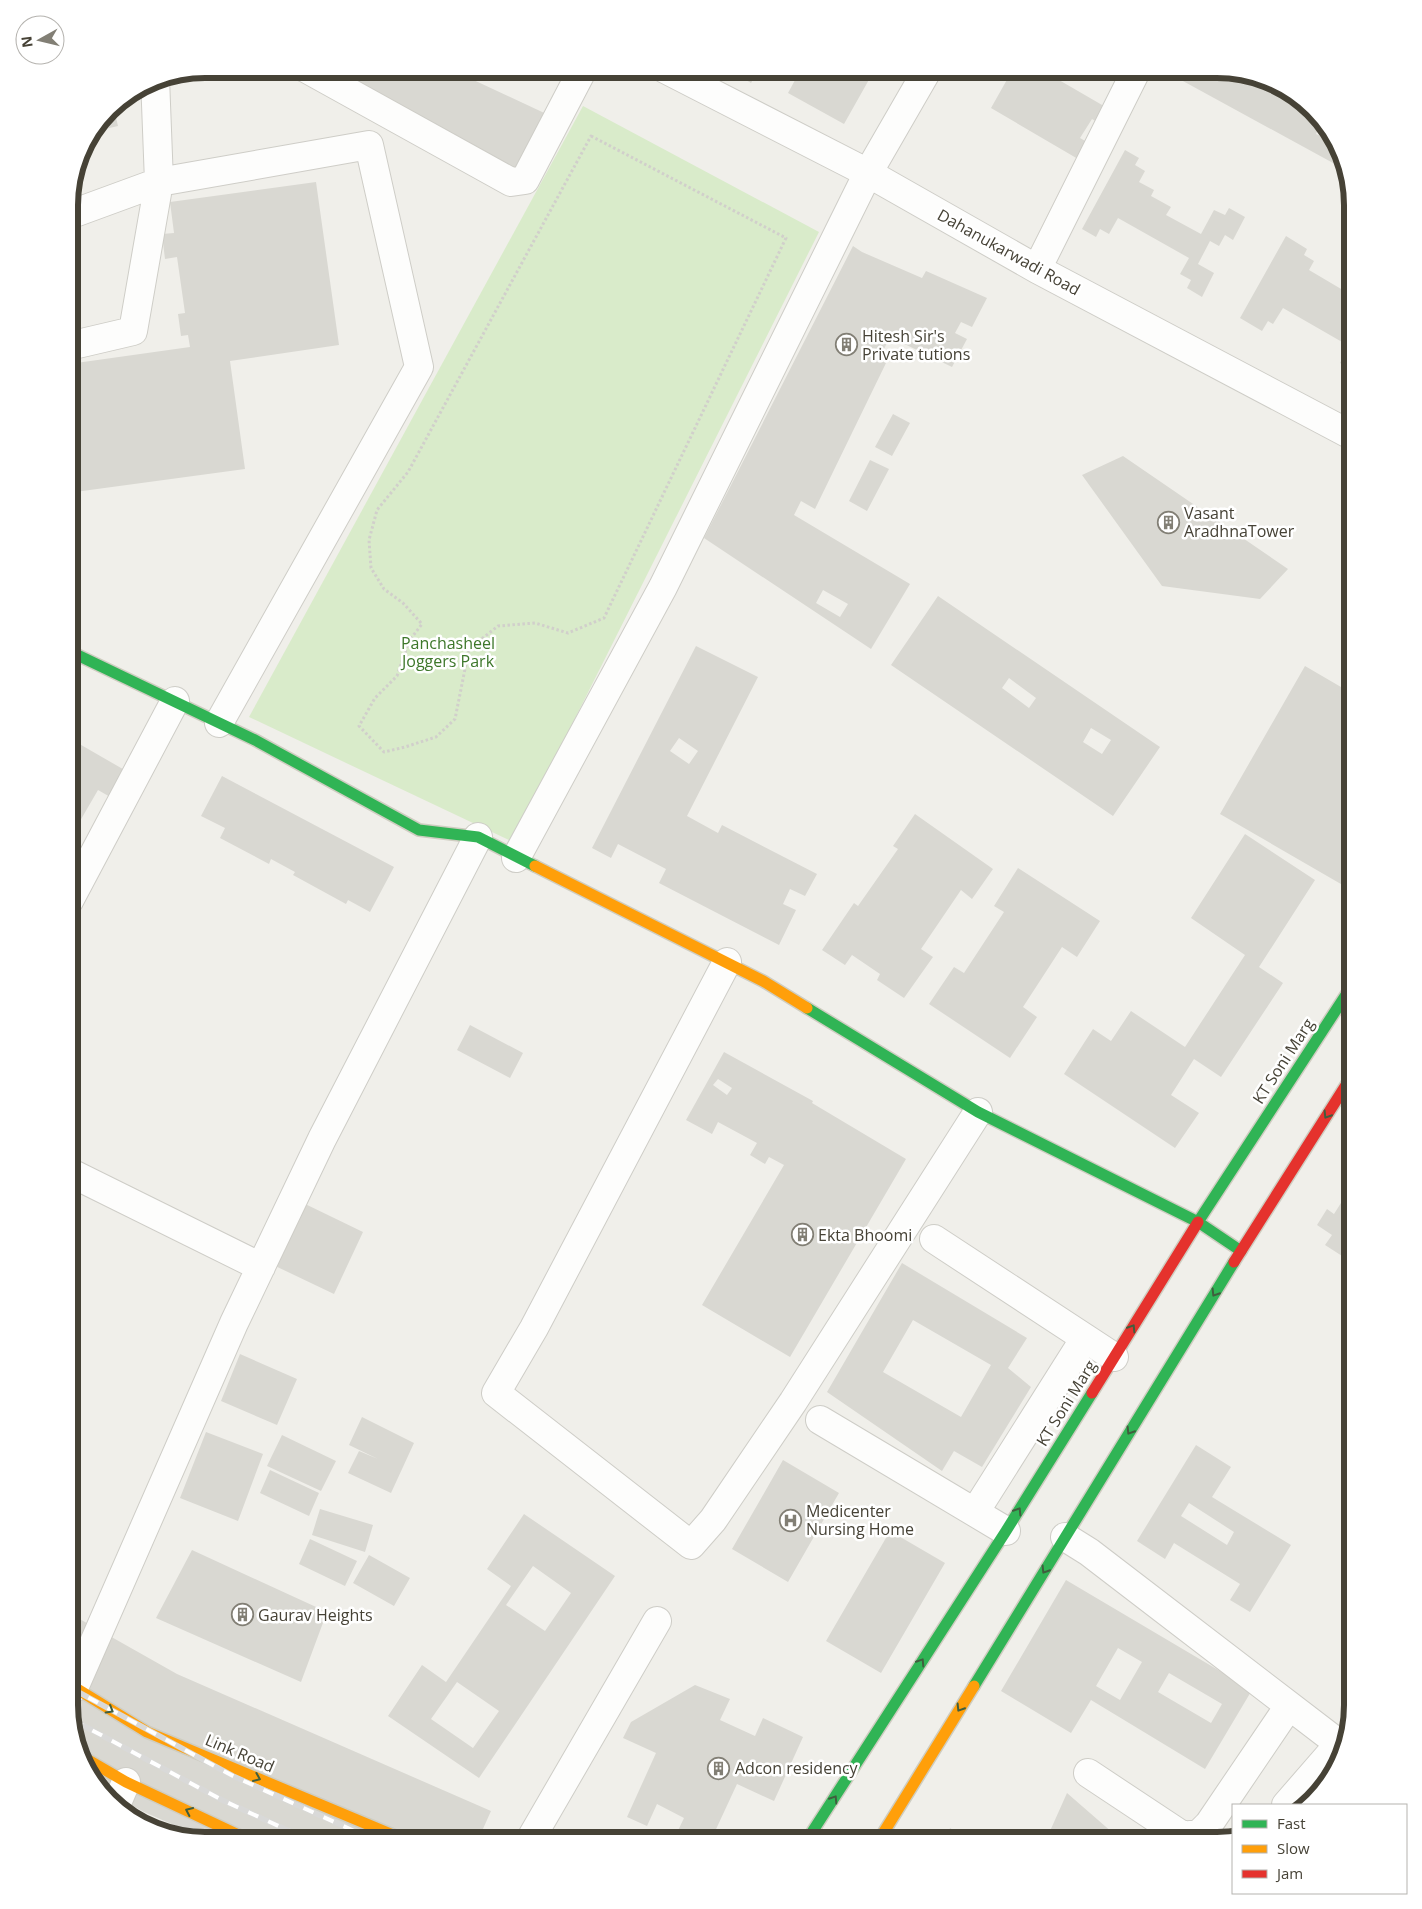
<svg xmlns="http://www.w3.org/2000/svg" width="1422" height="1909" viewBox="0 0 1422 1909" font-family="'Open Sans',sans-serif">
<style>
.green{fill:#d9ebca}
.building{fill:#d9d8d2;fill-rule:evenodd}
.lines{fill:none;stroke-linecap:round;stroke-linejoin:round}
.street-casing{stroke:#cecdc7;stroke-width:30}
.fast-casing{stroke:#cfcdc1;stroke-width:14}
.slow-casing{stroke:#cfcdc1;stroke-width:14}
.jam-casing{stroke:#cfcdc1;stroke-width:14}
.path{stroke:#d1cfcb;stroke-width:3;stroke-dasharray:2.5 2.5;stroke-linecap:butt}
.street{stroke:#fdfdfc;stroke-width:28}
.fast{stroke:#30b455;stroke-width:11}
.slow{stroke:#ff9f0a;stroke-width:11}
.jam{stroke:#e5322d;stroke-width:11}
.rail-casing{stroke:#d9d9d8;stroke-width:5.5}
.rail{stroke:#fff;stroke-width:4;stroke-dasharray:11;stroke-linecap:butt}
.oneway{stroke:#405e3e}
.labels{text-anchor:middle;stroke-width:5;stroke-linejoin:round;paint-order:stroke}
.street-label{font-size:16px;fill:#464236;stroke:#fff}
.poi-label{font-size:16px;fill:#464236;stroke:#fff;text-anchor:start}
.park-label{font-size:16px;fill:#3d772a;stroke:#fff}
.rim{fill:none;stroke:#464236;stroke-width:6}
</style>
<rect width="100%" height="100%" fill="#f0efea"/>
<path class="green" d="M583 106 819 232 513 842 249 717Z"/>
<path class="building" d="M327 69H468L465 76 555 118 522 172Z
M728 69H759L751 83Z
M801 69H875L844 124 788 93Z
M1013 69H1040L1109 109 1100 124 1092 119 1080 138 1087 142 1078 159 991 108Z
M1161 69H1226L1286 87 1321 123 1316 134 1337 143 1344 169Z
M113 105 118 126 92 132Z
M1125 150 1139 158 1135 165 1145 171 1139 182 1154 190 1151 196 1171 207 1166 215 1201 234 1214 210 1225 215 1229 208 1245 217 1233 240 1225 235 1219 246 1210 241 1198 264 1214 273 1202 297 1187 288 1191 280 1180 274 1189 258 1118 218 1109 234 1100 229 1096 237 1082 229Z
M316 182 339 345 230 361 245 469 75 492 69 449V364L190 347 188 335 181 336 178 314 185 313 177 257 165 259 162 234 174 233 170 202Z
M1286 236 1307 249 1304 255 1314 261 1309 270 1353 296V382L1344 377 1350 368 1340 363 1349 346 1283 308 1273 324 1268 321 1262 331 1240 318Z
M853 246 862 252 922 278 926 271 987 298 972 327 961 322 955 333 967 339 952 367 890 337 879 359 886 363 815 509 801 501 794 515 910 584 871 649 704 538ZM823 590 848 604 840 617 816 603Z
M893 414 910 423 892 456 875 447Z
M1123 456 1288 569 1260 599 1162 586 1082 475Z
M870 460 889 469 867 511 849 501Z
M938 596 1160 747 1113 816 891 665ZM1009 678 1036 698 1029 708 1002 688ZM1091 728 1111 740 1102 754 1083 742Z
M696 646 758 677 687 816 718 833 722 825 817 874 805 896 790 889 783 904 796 910 779 945 659 883 666 869 618 844 611 858 592 848ZM679 738 698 751 689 764 670 751Z
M1305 666 1353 694V891L1220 814Z
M69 738 128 772 112 798 98 790 69 840Z
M222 776 394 867 370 912 348 900 346 904 293 875 295 872 271 859 269 864 220 838 225 828 201 816Z
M915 814 993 869 972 899 961 890 921 949 933 957 904 998 877 980 880 974 852 955 845 965 822 950 854 903 858 906 898 849 893 846Z
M1245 834 1315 880 1259 967 1283 983 1221 1077 1194 1059 1171 1095 1199 1113 1175 1148 1064 1074 1093 1029 1111 1041 1131 1011 1185 1047 1245 955 1191 918Z
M1018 868 1100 921 1077 957 1062 947 1023 1007 1037 1017 1010 1058 929 1004 954 967 964 973 1004 912 994 906Z
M470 1025 523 1053 510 1078 457 1050Z
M724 1052 813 1101 812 1103 906 1159 790 1357 702 1305 784 1165 769 1157 765 1164 750 1155 757 1143 718 1122 712 1134 686 1120ZM718 1079 732 1088 727 1095 713 1085Z
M1353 1184V1263L1325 1245 1332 1235 1317 1225 1327 1209 1334 1214Z
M299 1201 363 1232 334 1294 269 1263Z
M902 1263 1027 1338 1008 1368 1031 1387 982 1467 954 1451 942 1471 827 1392ZM913 1320 991 1365 961 1417 883 1372Z
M240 1354 297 1379 277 1425 221 1401Z
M362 1417 414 1443 391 1493 348 1473 359 1451 378 1459 349 1445Z
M206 1432 263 1454 238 1521 180 1498Z
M282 1435 336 1461 321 1491 267 1466Z
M1196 1445 1231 1467 1212 1497 1291 1545 1250 1612 1230 1600 1240 1584 1174 1543 1165 1559 1137 1541ZM1189 1503 1234 1532 1227 1545 1181 1516Z
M783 1460 839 1493 788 1582 732 1549Z
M270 1470 319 1493 309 1516 260 1493Z
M320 1509 373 1525 365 1552 312 1535Z
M524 1514 615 1576 479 1778 388 1716 422 1665 446 1682 511 1586 487 1569ZM533 1566 571 1593 545 1631 506 1605ZM457 1682 499 1711 473 1748 431 1719Z
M890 1531 945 1563 881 1673 826 1641Z
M310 1539 357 1561 345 1586 299 1564Z
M192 1550 327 1612 301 1682 156 1618Z
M369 1555 410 1578 394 1606 353 1583Z
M1066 1580 1252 1690 1205 1769 1091 1700 1071 1733 1001 1691ZM1118 1648 1142 1662 1120 1700 1096 1686ZM1169 1673 1222 1704 1211 1723 1158 1692Z
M69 1613 177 1674 491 1811 478 1840H208L144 1812 103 1789 87 1773 69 1705Z
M695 1685 730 1699 720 1720 755 1736 763 1718 803 1737 774 1801 737 1784 711 1840H676L674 1839 684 1818 657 1804 647 1826 627 1817 656 1753 623 1738 631 1722Z
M1067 1793 1121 1840H1046Z
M950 1828 969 1840H946Z"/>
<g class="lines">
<defs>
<path id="street" d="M307 69 511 182 525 180 583 69
M665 69 868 173 1037 269 1353 436
M155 78 159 182 369 145 419 367 219 723
M69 215 159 182
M1037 269 1137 69
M69 346 133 331 159 182
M516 858 663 587 868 173 928 69
M69 901 175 701
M727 962 534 1328 496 1393 691 1545 713 1520 793 1402 978 1112
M69 1172 261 1267
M934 1239 1114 1357
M820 1420 1006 1531
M975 1512 1085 1338
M1065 1537 1089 1552 1342 1746
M74 1688 234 1323 322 1139 478 837
M1088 1773 1183 1836 1199 1834 1209 1824 1289 1706
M117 1803 126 1782
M1286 1805 1339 1744
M530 1840 657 1621"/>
<path id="fast" d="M69 651 255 740 419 830 478 837 535 866
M807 1008 978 1112 1198 1222 1241 1251
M1198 1222 1353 984
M974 1686 1234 1262
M807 1840 1006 1531 1092 1393"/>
<path id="slow" d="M535 866 763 981 807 1008
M69 1684 147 1732 405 1840
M83 1757 126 1782 249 1840
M879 1840 974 1686"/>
<path id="jam" d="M1234 1262 1353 1074
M1092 1393 1198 1222"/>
</defs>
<use href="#street" class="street-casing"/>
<use href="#fast" class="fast-casing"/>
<use href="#slow" class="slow-casing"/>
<use href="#jam" class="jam-casing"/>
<path class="path" d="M591 136 786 238 604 618 568 633 535 623 498 626 469 649 455 719 436 737 405 747 384 752 359 726 375 698 397 676 409 641 422 624 403 603 384 589 371 568 369 540 377 510 408 472Z"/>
<use href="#street" class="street"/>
<use href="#fast" class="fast"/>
<use href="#slow" class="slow"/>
<use href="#jam" class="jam"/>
<defs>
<path id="rail" d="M69 1687 233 1776 374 1840
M73 1720 222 1800 309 1840"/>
</defs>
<use href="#rail" class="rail-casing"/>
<use href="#rail" class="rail"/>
</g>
<defs><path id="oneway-chevron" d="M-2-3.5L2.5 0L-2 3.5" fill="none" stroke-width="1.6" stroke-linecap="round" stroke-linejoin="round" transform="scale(1.25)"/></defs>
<g class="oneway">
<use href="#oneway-chevron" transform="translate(1327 1115) rotate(122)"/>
<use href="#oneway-chevron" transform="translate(1215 1293) rotate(122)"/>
<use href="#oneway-chevron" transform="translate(1132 1328) rotate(-58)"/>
<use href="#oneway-chevron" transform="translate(1130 1431) rotate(122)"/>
<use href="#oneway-chevron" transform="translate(1018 1511) rotate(-58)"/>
<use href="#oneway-chevron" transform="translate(1045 1570) rotate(122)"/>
<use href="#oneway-chevron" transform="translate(921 1662) rotate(-57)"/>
<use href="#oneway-chevron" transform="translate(960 1708) rotate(122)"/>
<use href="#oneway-chevron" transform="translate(110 1710) rotate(31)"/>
<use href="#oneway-chevron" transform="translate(257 1778) rotate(23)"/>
<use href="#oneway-chevron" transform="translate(834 1799) rotate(-57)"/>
<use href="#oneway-chevron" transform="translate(189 1811) rotate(-155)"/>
</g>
<defs>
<symbol id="building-ring" viewBox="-11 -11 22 22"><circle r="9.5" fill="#fff" stroke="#827f75" stroke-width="1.5"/><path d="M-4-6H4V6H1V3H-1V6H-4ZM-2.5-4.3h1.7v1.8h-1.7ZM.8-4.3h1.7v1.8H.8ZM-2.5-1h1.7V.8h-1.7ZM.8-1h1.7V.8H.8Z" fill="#827f75"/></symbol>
<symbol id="hospital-ring" viewBox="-11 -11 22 22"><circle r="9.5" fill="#fff" stroke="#827f75" stroke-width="1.5"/><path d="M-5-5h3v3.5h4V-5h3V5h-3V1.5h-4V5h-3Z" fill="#827f75"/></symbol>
</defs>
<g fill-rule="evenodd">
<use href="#building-ring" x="834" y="332" width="25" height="25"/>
<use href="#building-ring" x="1156" y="510" width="25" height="25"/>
<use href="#building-ring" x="790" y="1222" width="25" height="25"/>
<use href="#hospital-ring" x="778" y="1508" width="25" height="25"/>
<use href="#building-ring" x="230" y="1602" width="25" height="25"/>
<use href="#building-ring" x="706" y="1756" width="25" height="25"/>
</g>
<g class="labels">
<g class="street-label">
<text transform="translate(1009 252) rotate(29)" y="6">Dahanukarwadi Road</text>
<text transform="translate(1283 1061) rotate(-57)" y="6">KT Soni Marg</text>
<text transform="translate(1066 1403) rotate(-58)" y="6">KT Soni Marg</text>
<text transform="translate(240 1753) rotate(23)" y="6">Link Road</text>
</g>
<g class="poi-label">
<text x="862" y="342">Hitesh Sir's<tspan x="862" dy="18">Private tutions</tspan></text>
<text x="1184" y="519">Vasant<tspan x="1184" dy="18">AradhnaTower</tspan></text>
<text x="818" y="1241">Ekta Bhoomi</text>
<text x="806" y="1517">Medicenter<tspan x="806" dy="18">Nursing Home</tspan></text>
<text x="258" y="1621">Gaurav Heights</text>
<text x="735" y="1774">Adcon residency</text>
</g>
<g class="park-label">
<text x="448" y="649">Panchasheel<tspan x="448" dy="18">Joggers Park</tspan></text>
</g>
</g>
<path d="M0 0H1422V1909H0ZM205 78H1217A127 127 0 0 1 1344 205V1705A127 127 0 0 1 1217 1832H205A127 127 0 0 1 78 1705V205A127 127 0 0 1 205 78Z" fill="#fff" fill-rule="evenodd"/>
<path class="rim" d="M205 78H1217A127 127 0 0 1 1344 205V1705A127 127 0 0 1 1217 1832H205A127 127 0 0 1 78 1705V205A127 127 0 0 1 205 78Z"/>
<rect x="1232" y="1804" width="175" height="90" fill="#ffffff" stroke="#b5b3af"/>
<rect x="1242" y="1820" width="25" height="8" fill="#30b455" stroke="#b5b3af"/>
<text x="1277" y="1829" font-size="15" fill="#464236">Fast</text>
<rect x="1242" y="1845" width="25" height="8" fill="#ff9f0a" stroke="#b5b3af"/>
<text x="1277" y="1854" font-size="15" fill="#464236">Slow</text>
<rect x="1242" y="1870" width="25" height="8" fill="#e5322d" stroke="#b5b3af"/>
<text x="1277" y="1879" font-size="15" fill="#464236">Jam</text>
<g transform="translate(40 40) rotate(262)"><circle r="24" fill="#ffffff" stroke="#b5b3af"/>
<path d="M0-4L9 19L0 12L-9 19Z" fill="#827f75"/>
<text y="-8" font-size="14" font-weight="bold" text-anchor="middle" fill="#464236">N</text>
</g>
</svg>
